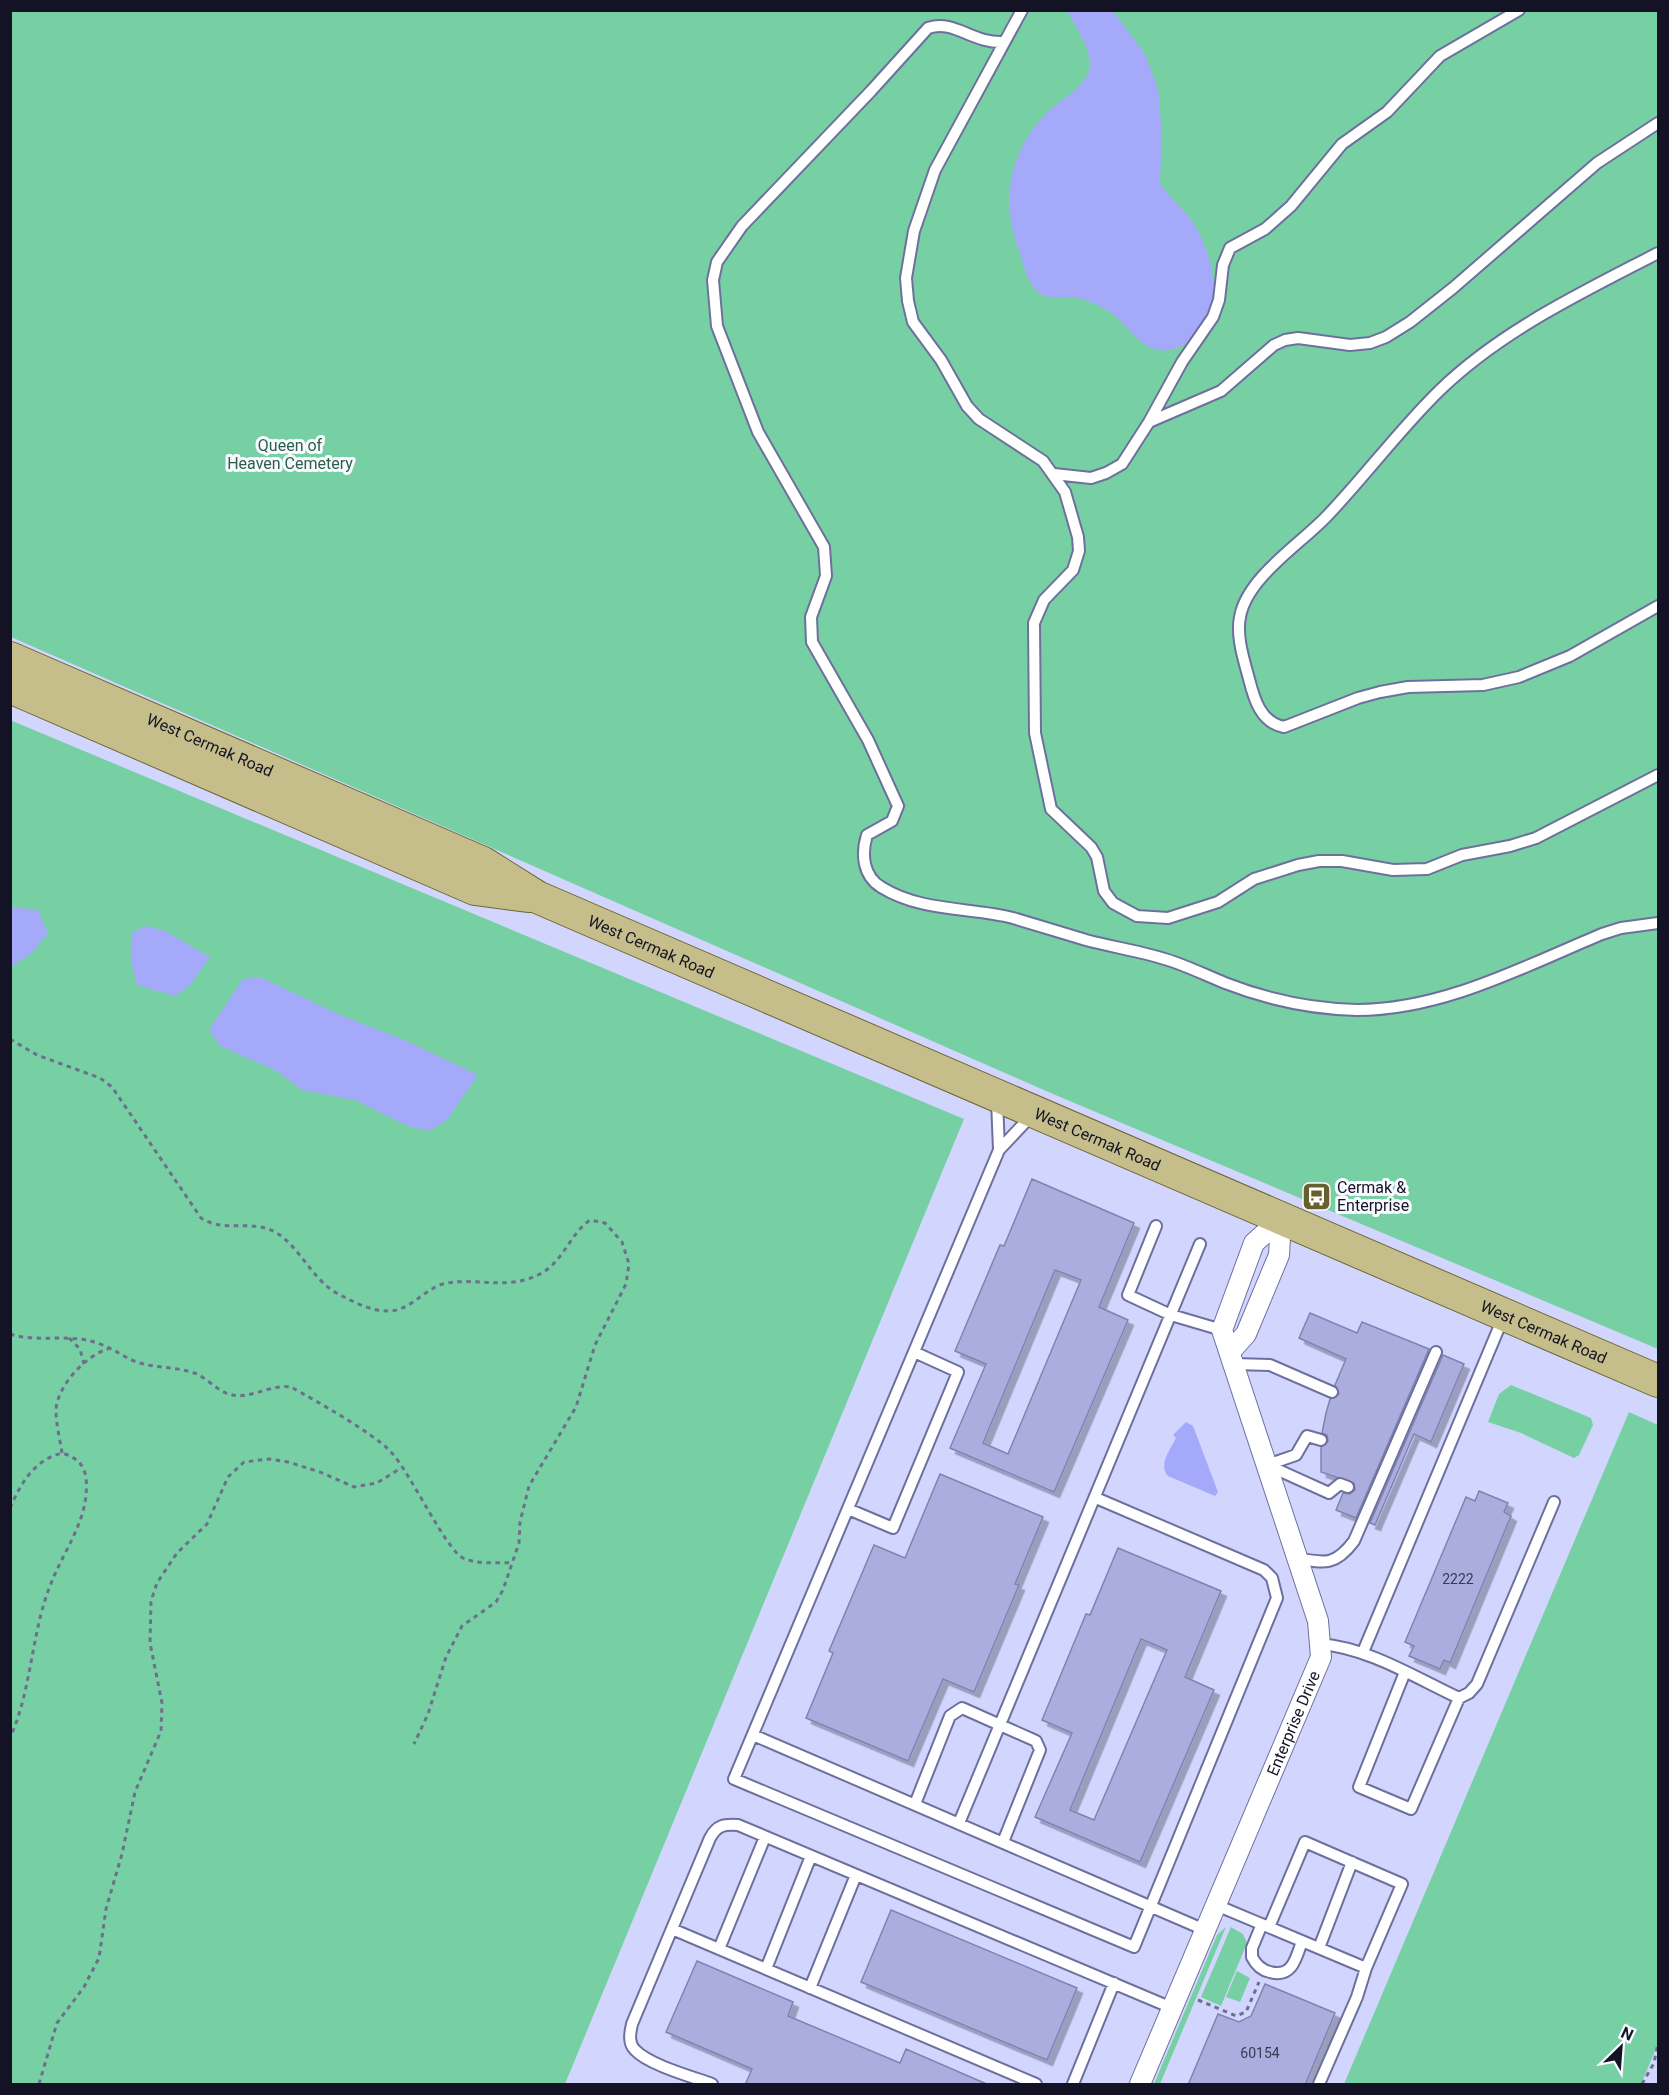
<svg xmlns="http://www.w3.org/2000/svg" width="1669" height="2095" viewBox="0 0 1669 2095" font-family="Roboto,sans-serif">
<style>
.green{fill:#77d0a4}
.water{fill:#a5a9fa}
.building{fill:#aaadde;stroke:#8083b2;stroke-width:1.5;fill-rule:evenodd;filter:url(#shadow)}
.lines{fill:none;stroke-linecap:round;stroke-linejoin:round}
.lane-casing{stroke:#6d709d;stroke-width:14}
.street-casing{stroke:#6d709d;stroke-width:22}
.primary-casing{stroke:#6d6634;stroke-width:34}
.path{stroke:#6d6f8c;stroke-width:3;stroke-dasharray:4.5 4.5;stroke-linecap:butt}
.lane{stroke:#fff;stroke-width:10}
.street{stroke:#fff;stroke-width:20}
.primary{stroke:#c5be8a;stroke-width:32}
.labels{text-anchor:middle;stroke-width:6;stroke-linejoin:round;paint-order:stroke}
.number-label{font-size:14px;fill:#393a53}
.park-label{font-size:16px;fill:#2b5f47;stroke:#f9faff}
.street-label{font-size:16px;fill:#131325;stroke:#f9faff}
.poi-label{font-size:16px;fill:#131325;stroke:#f9faff;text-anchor:start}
</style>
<defs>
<filter id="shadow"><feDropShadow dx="5.5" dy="5.5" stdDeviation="0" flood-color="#0004"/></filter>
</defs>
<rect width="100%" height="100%" fill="#d2d6ff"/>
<path class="green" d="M11 11H1658V1349L1053 1094 11 637Z
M10 720 964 1119 565 2084H11Z
M1511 1385 1591 1418 1593 1425 1579 1455 1574 1458 1521 1433 1488 1422 1499 1394Z
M1629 1412 1658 1425V2044L1641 2084H1344Z
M1226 1927 1160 2084H1154L1217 1935Z
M1231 1927 1243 1934 1247 1943 1221 2006 1201 1997Z
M1237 1971 1250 1978 1240 2002 1226 1997Z"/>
<path class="water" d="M1067 11H1113L1145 54 1158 89 1162 134 1160 183C1167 195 1180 205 1189 217 1214 252 1226 303 1193 338 1182 348 1166 354 1151 348 1134 341 1124 319 1107 310 1100 306 1090 301 1082 299 1068 296 1050 302 1038 292 1026 282 1023 262 1018 247 1000 198 1010 148 1049 111 1062 98 1090 85 1090 64 1089 45 1076 27 1067 11Z
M11 907 38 910 48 933 32 953 11 967Z
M146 926 165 931 210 957 190 985 175 996 137 985C132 967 128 950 133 932Z
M260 977 340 1015 402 1039 478 1075 447 1120 429 1131 408 1126 355 1100 302 1090 275 1070 220 1046 209 1030 243 979Z
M1186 1422 1193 1426 1218 1492 1215 1496 1168 1476C1158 1465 1170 1450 1176 1438L1173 1435Z"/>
<path class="building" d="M1032 1179 1134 1223 1099 1307 1128 1320 1054 1492 950 1448 986 1364 955 1351 1000 1245 1004 1246ZM1055 1270 1081 1280 1008 1454 983 1443Z
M1310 1313 1357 1333 1362 1322 1429 1349 1356 1518 1336 1510 1343 1493 1350 1494 1355 1490 1354 1483 1321 1472V1447L1328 1441 1327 1435 1322 1433 1326 1413 1330 1399 1339 1394 1335 1385 1346 1359 1299 1338Z
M1443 1355 1464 1364 1431 1442 1414 1434 1375 1525 1370 1523Z
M940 1474 1043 1517 1015 1584 1019 1585 974 1692 943 1679 908 1761 806 1718 833 1653 829 1651 874 1545 905 1558Z
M1479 1491 1508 1503 1504 1512 1511 1516 1450 1663 1444 1660 1440 1669 1409 1656 1414 1646 1405 1642 1466 1497 1475 1501Z
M1118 1548 1221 1591 1185 1677 1214 1690 1140 1862 1035 1817 1072 1733 1042 1720 1086 1614 1090 1615ZM1141 1639 1167 1650 1094 1820 1070 1810Z
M891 1910 1077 1988 1047 2060 861 1982Z
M697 1961 793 2002 788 2016 900 2063 906 2049 989 2085H745L752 2069 666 2032Z
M1265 1984 1335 2013 1305 2085H1188L1218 2014 1239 2022 1251 2016Z"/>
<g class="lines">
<defs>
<path id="lane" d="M1022 10 935 170 914 231 906 278 908 301 913 322 941 360 967 406 979 419 1043 461 1065 492 1078 537 1079 551 1073 570 1044 600 1034 623 1035 733 1051 809 1091 847 1097 857 1104 891 1113 903 1137 916 1168 918 1218 902 1254 879 1298 865 1319 861H1342L1393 870 1427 869 1462 855 1510 846 1536 838 1658 775
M1004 42C972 44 955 19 928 28L871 91 742 226 717 262 713 280 717 326 758 432 824 547 826 576 811 617 812 642 868 740 898 806 892 821 867 835C861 854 863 876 881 887 921 912 969 907 1013 918 1037 925 1062 933 1086 940 1116 948 1146 952 1174 962 1191 968 1208 976 1225 983 1266 999 1313 1009 1357 1010 1443 1010 1525 966 1602 934L1621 928 1658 923
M1658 253C1583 292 1502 330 1440 390 1400 429 1366 475 1328 515 1302 543 1247 577 1240 617 1236 637 1244 660 1249 679 1254 699 1261 723 1284 727L1358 698 1380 692 1408 687 1483 685 1519 677 1570 656 1658 606
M1149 422 1221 391 1274 345 1285 340 1298 338 1350 345 1370 343 1386 337 1410 322 1453 288 1597 163 1658 123
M1054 474 1091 478 1106 473 1122 464 1149 422 1182 362 1213 317 1219 300 1223 265 1230 248 1265 229 1291 206 1342 144 1387 112 1440 56 1519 10
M997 1100 999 1150 734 1779 1134 1947 1277 1598 1272 1578 1264 1570 1096 1498
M999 1150 1032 1115
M1156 1226 1128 1295 1171 1315 1222 1330
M1234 1364 1270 1365 1332 1392
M1267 1465 1329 1493 1340 1484 1348 1487
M1267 1465 1296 1455 1307 1436 1321 1440
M848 1509 893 1528 958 1372 914 1352
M1297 1558C1326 1564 1336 1565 1354 1541L1436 1352
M1320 1644C1369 1648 1414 1677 1459 1698
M1363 1652 1503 1318
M1405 1672 1359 1787 1411 1809 1459 1698 1469 1693 1477 1684 1554 1502
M753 1735 1205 1930
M915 1804 950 1716 962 1708 1036 1741 1040 1750 1003 1842
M959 1823 1200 1244
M1216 1905 1366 1968 1357 1997 1319 2084
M1262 1924 1252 1948V1957C1256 1965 1261 1970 1270 1972 1292 1978 1296 1959 1302 1941
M1269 1927 1305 1842 1402 1884 1366 1968
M672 1929 1036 2084
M1319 1948 1352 1862
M719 1949 765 1837
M766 1969 811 1856
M810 1988 856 1875
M712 2084C693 2077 649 2065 635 2050 628 2043 630 2033 632 2024L710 1838C717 1825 724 1824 738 1825L1172 2008
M1073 2084 1114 1983"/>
<g id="street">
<path d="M1230 1352 1246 1334 1279 1255 1281 1219"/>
<path id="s1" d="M1140 2084 1321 1657 1318 1621 1222 1330 1254 1243 1281 1219"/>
</g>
<g id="primary">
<path id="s2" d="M10 658 483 863 537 897 1658 1381"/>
<path d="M10 687 475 889 528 896"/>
</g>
</defs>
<use href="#lane" class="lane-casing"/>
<use href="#street" class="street-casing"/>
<use href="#primary" class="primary-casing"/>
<path class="path" d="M10 1039 37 1055 100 1078 112 1087 201 1218C223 1233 252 1219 275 1232 301 1247 311 1280 340 1295 354 1302 371 1311 387 1311 409 1312 423 1290 443 1284 476 1276 508 1292 542 1273 564 1260 570 1234 590 1220L605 1223 622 1242 629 1264 626 1284 595 1345 576 1407 529 1486 520 1522 519 1543 503 1590 496 1602 462 1626 446 1657 428 1714 414 1744
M10 1334C39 1343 69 1333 97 1343 110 1347 121 1355 134 1361 154 1369 177 1366 197 1374 209 1380 220 1393 232 1395 252 1399 270 1384 291 1387 316 1401 372 1432 391 1452 410 1472 446 1550 463 1558 478 1565 498 1562 513 1563
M69 1338 80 1349 84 1364
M62 1453C60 1439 56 1424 56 1411 56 1387 86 1355 108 1349
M10 1508C21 1483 34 1460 62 1453 75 1457 84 1463 86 1478 90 1519 64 1549 50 1586 31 1634 32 1689 10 1738
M1198 2000 1236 2016 1246 2012 1259 1982
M39 2084 57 2023 84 1987 99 1958 106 1909 122 1854 135 1792 161 1731 162 1703 150 1643 151 1601 157 1583 177 1553 207 1524 228 1477 244 1462 269 1459 288 1462 320 1472 354 1487 377 1483 401 1468
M1642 2084 1654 2063 1658 2043"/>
<use href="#lane" class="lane"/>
<use href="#street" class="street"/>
<use href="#primary" class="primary"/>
</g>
<defs>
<symbol id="bus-square" viewBox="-11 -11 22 22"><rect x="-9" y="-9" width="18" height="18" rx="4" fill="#67602c" stroke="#f9faff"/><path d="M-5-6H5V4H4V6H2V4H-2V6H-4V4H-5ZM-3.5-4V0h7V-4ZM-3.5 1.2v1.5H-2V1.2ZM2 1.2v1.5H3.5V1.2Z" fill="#fff"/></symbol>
</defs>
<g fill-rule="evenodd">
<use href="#bus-square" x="1300" y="1180" width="33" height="33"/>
</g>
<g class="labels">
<g class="number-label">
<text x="1458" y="1584">2222</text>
<text x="1260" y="2058">60154</text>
</g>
<g class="park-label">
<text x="290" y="451">Queen of<tspan x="290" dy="18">Heaven Cemetery</tspan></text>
</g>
<g class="street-label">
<text dy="6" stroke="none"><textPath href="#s2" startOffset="218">West Cermak Road</textPath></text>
<text dy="6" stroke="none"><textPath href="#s2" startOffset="704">West Cermak Road</textPath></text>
<text dy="6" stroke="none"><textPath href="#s2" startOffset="1190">West Cermak Road</textPath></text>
<text dy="6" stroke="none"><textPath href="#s2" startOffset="1676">West Cermak Road</textPath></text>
<text dy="6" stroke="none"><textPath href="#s1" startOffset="392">Enterprise Drive</textPath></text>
</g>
<g class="poi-label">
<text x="1337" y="1193">Cermak &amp;<tspan x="1337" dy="18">Enterprise</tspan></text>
</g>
</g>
<rect width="1669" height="2095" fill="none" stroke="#131325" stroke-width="24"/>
<g transform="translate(1621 2047) rotate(25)" stroke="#f9faff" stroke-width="4.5" paint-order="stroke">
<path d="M0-4.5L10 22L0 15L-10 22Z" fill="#131325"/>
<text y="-9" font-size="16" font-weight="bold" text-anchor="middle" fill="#131325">N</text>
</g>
</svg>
